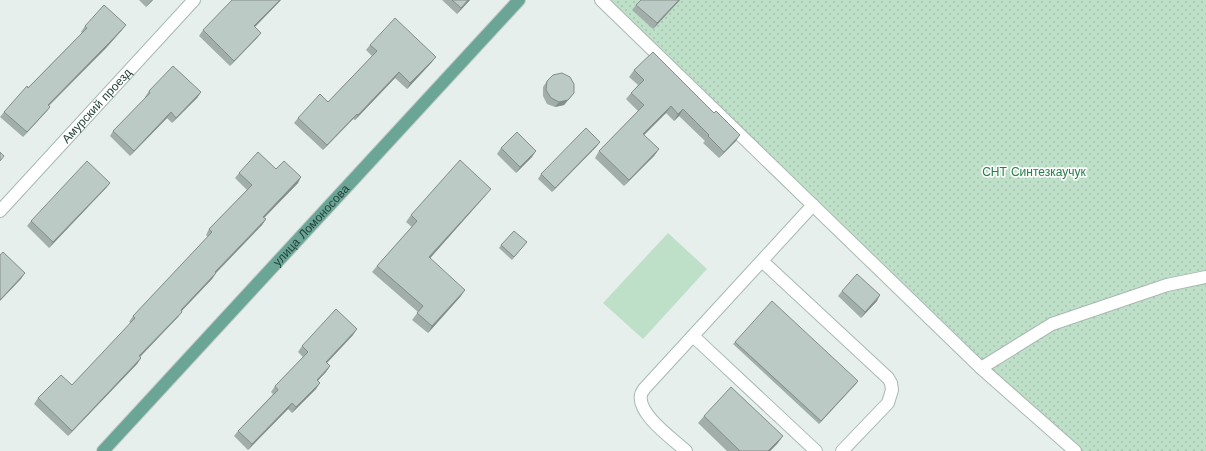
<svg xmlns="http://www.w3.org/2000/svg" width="1206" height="451" viewBox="0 0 1206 451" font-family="'Work Sans',sans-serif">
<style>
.grass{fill:url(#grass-dots)}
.park{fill:#bfe0c8}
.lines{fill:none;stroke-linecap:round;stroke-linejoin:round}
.minor-casing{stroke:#a8b8b2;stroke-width:14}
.major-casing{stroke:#c2cac8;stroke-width:14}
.minor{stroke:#fff;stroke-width:12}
.major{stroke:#6aa596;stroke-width:12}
.wall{fill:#a1aea9}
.shaded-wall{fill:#838d89}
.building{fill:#bbcac4;stroke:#838d89}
.labels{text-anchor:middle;stroke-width:3.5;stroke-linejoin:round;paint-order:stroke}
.street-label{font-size:12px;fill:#24423a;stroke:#f7fbf9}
.park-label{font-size:12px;fill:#2d7a4b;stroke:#f7fbf9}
</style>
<defs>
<pattern id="grass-dots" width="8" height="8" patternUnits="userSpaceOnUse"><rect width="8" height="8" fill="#bfe0c8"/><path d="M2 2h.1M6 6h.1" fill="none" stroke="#a4c1ad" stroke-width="1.8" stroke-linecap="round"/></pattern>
</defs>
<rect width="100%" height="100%" fill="#e6efeb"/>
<path class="grass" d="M600 0H1206V451H1079Z"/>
<path class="park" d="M668 233 707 269 643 339 603 303Z"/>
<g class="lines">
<defs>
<g id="minor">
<path d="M601 0 981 368 1075 451"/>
<path id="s1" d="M0 211 194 0"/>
<path d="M762 261 888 378 891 383 892 390 888 403 842 451"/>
<path d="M693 336 816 451"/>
<path d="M981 368 1052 324 1167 285 1206 277"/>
<path d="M686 451C673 439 637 414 641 395 641 393 643 391 644 389L813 205"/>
</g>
<g id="major">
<path id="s2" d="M103 451 519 0"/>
</g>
</defs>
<use href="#minor" class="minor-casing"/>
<use href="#major" class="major-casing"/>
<use href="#minor" class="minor"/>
<use href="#major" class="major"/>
</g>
<path class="wall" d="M139 0H153L146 7Z
M281 0 255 27 261 33 257 38 230 66 199 36 203 30Z
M442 0H470L457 14Z
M680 0 653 29 632 10 636 5Z
M85 26 122 30 106 48 49 106 50 107 46 112 23 137 0 117 4 112 82 33 81 32Z
M370 45 432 62 407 89 395 78 355 120 353 119 323 150 294 123 298 118 328 102 372 56 366 50Z
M634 70 736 141 719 158 703 143 705 141 679 116 674 121 666 113 644 135 659 149 654 156 624 186 595 158 599 151 638 111 626 99 631 93 638 85 629 77Z
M547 81 574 93 564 105 555 107 547 104 543 96V87Z
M149 91 201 92 197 98 172 123 167 118 130 156 110 136 113 131 146 98 145 97Z
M597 146 552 192 538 179 541 174Z
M501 148 532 157 516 173 497 154Z
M276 169 298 183 264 218 266 219 262 225 216 273 212 279 181 311 182 312 178 317 140 357 141 358 137 364 68 436 34 404 38 398 72 385 131 323 129 322 133 316 208 237 206 235 209 229 247 190 235 178 239 173Z
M110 183 106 188 49 248 27 226 31 221Z
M486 195 430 258 461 296 428 333 412 320 418 312 372 272 377 266 412 227 406 222 411 215Z
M527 242 512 260 499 248 501 245Z
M842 291 877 301 861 318 838 296Z
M353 335 327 363 330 366 326 372 317 381 316 389 292 413 288 409 248 450 234 436 238 431 273 394 271 392 275 386 303 357 298 352 302 346Z
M735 342 858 381 819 424 733 344Z
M704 416 783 436 777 444 770 451H727L698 423Z"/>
<path class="shaded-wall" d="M152 0H153L146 7 150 2Z
M280 0H281L250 32 254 26Z
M468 0H470L457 14 461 8Z
M679 0H680L653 29 657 23Z
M126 25 122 30 106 48 44 110 48 105Z
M261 33 257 38 230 66 234 61Z
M436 57 432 62 407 89 410 83Z
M399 72 395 78 355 120 358 115Z
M201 92 197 98 172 123 176 118Z
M574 93 564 105 555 107 559 102Z
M671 106 666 113 638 141 643 134Z
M50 107 46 112 23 137 27 132Z
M683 109 679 116 674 121 678 114Z
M171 112 167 118 130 156 134 151Z
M357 114 353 119 323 150 327 145Z
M740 135 736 141 719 158 724 152Z
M600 142 597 146 552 192 555 188Z
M659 149 654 156 624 186 629 180Z
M536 151 532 157 516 173 520 167Z
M301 177 298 183 260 222 263 217Z
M110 183 106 188 49 248 53 242Z
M491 189 486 195 425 264 429 257Z
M266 219 262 225 211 278 215 272Z
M25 273 21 279 0 301V300Z
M216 273 212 279 177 316 181 310Z
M465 290 461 296 428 333 432 326Z
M880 295 877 301 861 318 865 312Z
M182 312 178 317 135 362 139 356Z
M357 329 353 335 322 368 326 362Z
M141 358 137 364 68 436 72 431Z
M330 366 326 372 313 386 317 380Z
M858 381 856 384 819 424 821 421Z
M320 383 316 389 292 413 296 407Z
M292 403 288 409 248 450 252 444Z
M783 436 777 444 770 451H768Z"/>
<path class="building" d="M232 0H280L254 26 261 33 234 61 203 30Z
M452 0H468L461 8Z
M641 0H679L657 23 636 5Z
M104 5 126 25 110 42 48 105 50 107 27 132 4 112 27 86 28 88 87 28 85 26Z
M395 18 436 57 410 83 399 72 358 115 357 114 327 145 298 118 320 94 328 102 377 51 370 45Z
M653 52 714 113 716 111 740 135 724 152 708 136 709 135 683 109 678 114 671 106 643 134 659 149 629 180 599 151 644 105 631 93 644 80 634 70Z
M173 66 201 92 176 118 171 112 134 151 113 131 150 93 149 91Z
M562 73 570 77 574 84V93L568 100 559 102 551 98 546 90 547 81 553 75Z
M586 128 600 142 555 188 541 174Z
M517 132 536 151 520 167 501 148Z
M0 152 4 156 0 161Z
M258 152 276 169 284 161 301 177 263 217 266 219 215 272 216 273 181 310 182 312 139 356 141 358 72 431 38 398 61 375 72 385 135 318 133 316 212 232 209 229 252 185 239 173Z
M460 160 491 189 429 257 465 290 432 326 417 313 423 306 377 266 417 221 411 215Z
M87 161 110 183 53 242 31 221Z
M514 231 527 242 514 257 501 245Z
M3 252 25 273 0 300V255Z
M857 274 880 295 865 312 842 291Z
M772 301 858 381 821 421 735 342Z
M336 309 357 329 326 362 330 366 317 380 320 383 296 407 292 403 252 444 238 431 278 390 275 386 308 352 302 346Z
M731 387 783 436 768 451H740L704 416Z"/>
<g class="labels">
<g class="street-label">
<text dy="4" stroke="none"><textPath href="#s1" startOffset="143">Амурский проезд</textPath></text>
<text dy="4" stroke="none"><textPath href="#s2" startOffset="307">улица Ломоносова</textPath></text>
</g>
<g class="park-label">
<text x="1034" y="176">СНТ Синтезкаучук</text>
</g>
</g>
</svg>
